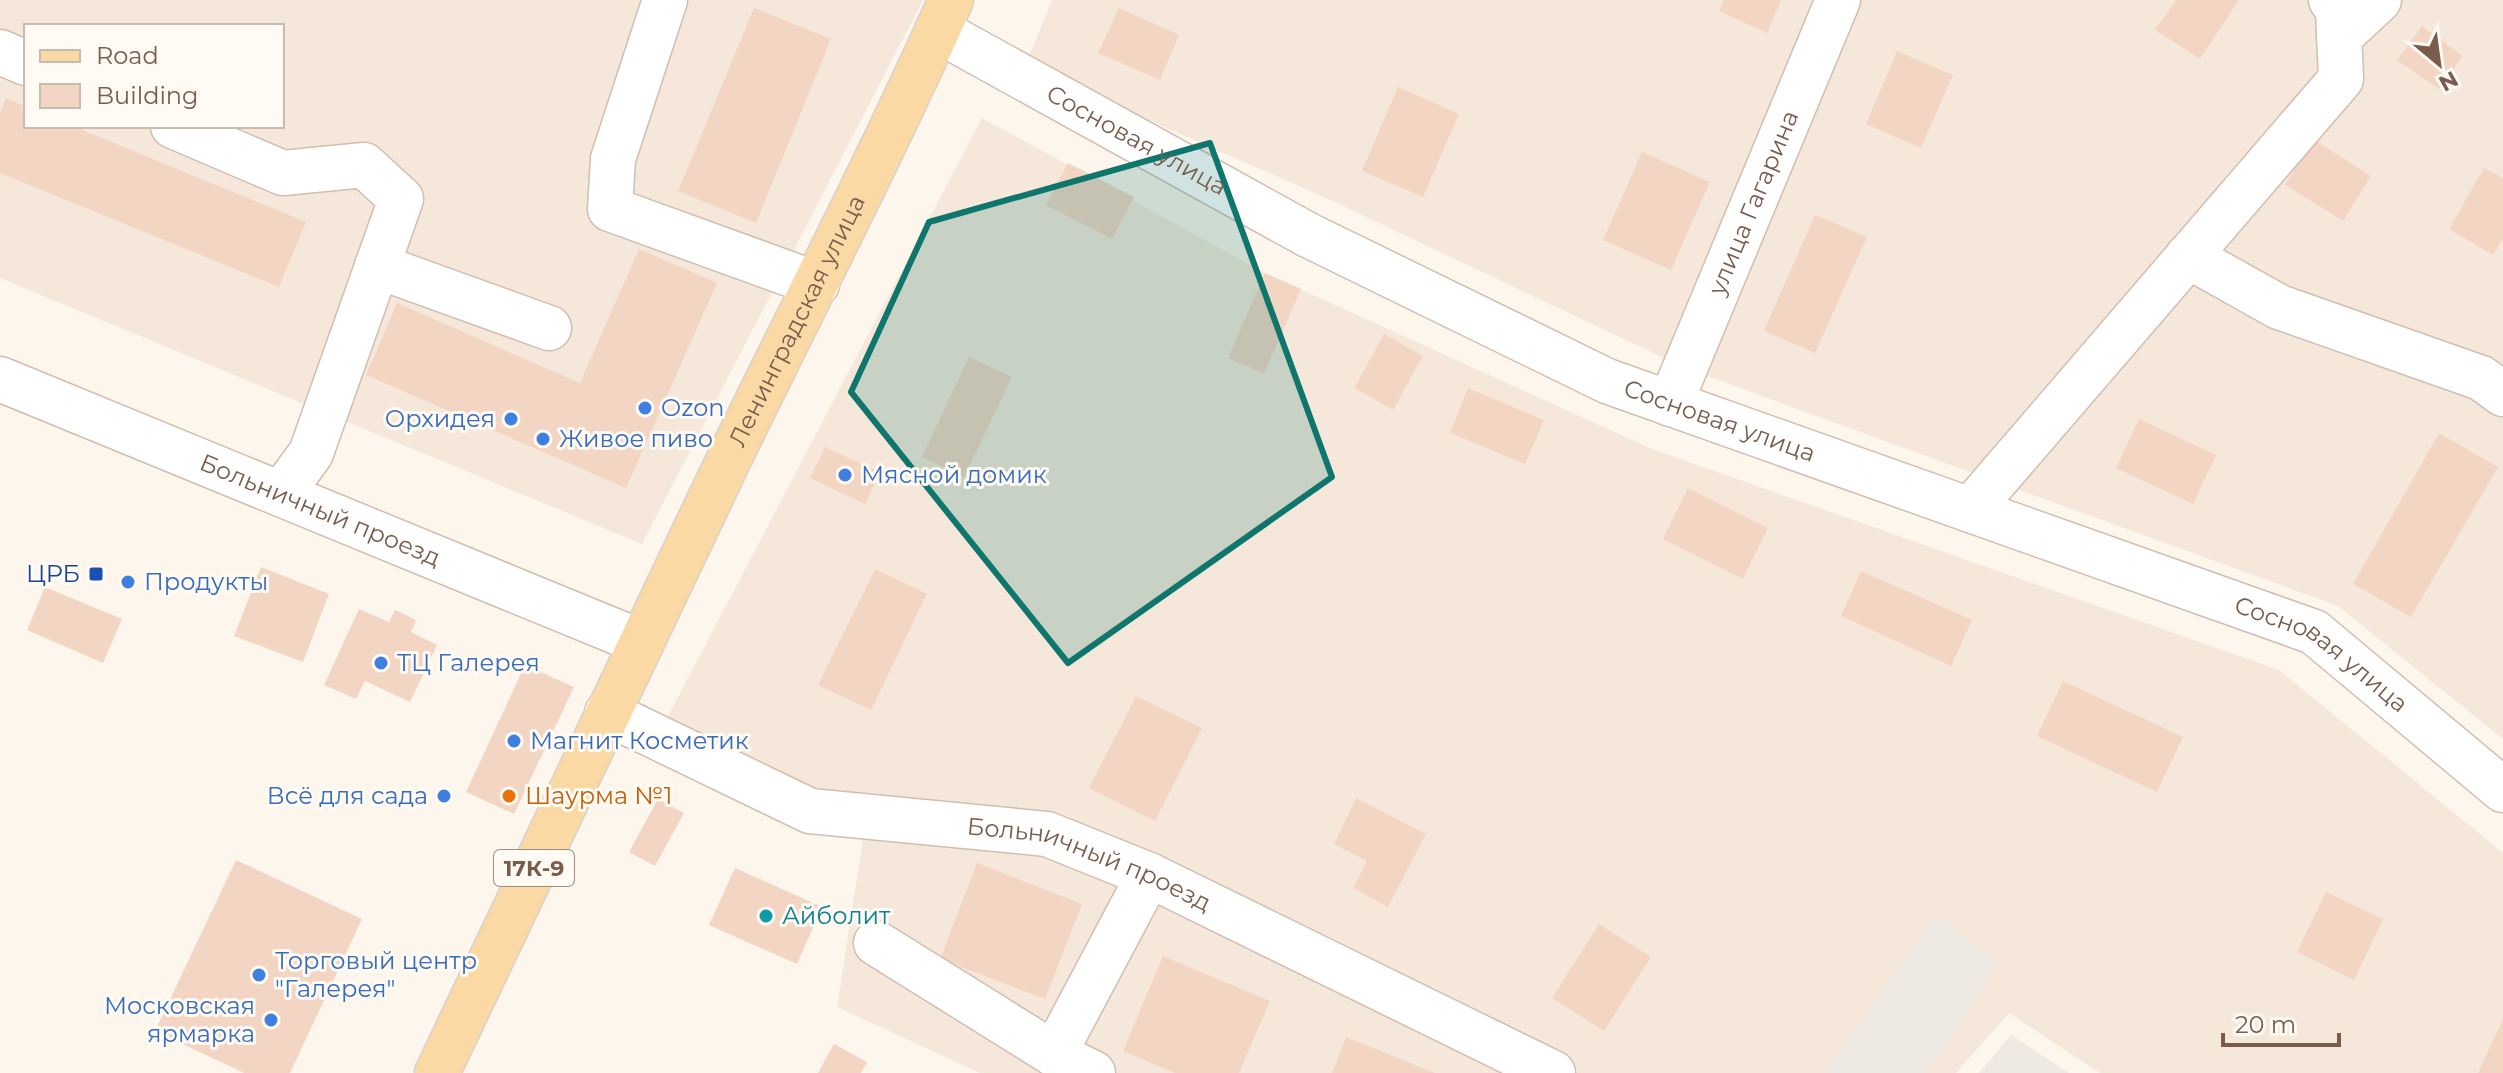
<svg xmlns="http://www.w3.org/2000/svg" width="2503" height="1073" viewBox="0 0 2503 1073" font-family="Montserrat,sans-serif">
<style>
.residential{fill:#f5e8da;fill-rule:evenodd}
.industrial{fill:#efe9e4}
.building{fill:#f3d5c3}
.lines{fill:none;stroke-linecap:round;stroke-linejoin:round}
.minor-casing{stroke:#d1beb0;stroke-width:47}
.major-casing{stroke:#dad1cd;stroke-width:47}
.minor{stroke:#fff;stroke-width:44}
.major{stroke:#fbd9a5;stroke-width:44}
.marked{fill:#0f766e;fill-opacity:0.2;stroke:#0f766e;stroke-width:6;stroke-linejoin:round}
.shop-dot{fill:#3f7fe0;stroke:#fffaf3;stroke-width:3}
.transit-dot{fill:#1a4fb4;stroke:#fffaf3;stroke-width:3}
.food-dot{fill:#e8710a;stroke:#fffaf3;stroke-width:3}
.culture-dot{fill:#0f9aa8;stroke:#fffaf3;stroke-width:3}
.labels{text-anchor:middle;stroke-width:6;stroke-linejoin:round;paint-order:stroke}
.shield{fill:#fffaf3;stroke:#a28b7f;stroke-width:2}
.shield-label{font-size:22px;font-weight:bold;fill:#7a5c4d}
.street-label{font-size:24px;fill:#7a5c4d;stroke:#fffaf3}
.shop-label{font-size:24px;fill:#366cbe;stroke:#fffaf3;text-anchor:start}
.transit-label{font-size:24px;fill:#164399;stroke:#fffaf3;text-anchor:end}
.food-label{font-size:24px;fill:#c56008;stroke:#fffaf3;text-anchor:start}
.culture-label{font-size:24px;fill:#0d838f;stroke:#fffaf3;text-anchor:start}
</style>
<rect width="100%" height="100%" fill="#fdf6ec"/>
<path class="residential" d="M0 0H923L642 544 0 278ZM26 26H282V126H26Z
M1052 0H2503V739L2338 606 1685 368 1324 197 1025 66Z
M982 118 1265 273 1652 449 2279 670 2503 853V1073H2100L2009 1013 1956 1073H980L837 1007 867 813 667 718Z"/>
<path class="industrial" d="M1935 916 1998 960 1954 1036 1926 1073H1825Z
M2011 1035 2069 1073H1979Z"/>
<path class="building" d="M1724 0H1781L1767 33 1719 11Z
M2176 0H2239L2200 59 2155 30Z
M754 8 831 39 756 223 678 191Z
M1119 8 1179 35 1160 80 1098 53Z
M2422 26 2463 56 2439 89 2397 60Z
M1897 51 1953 75 1921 148 1866 124Z
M1398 87 1459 114 1423 197 1362 171Z
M6 98 26 107V126H73L306 222 279 287 0 173V112Z
M2313 139 2371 176 2343 221 2285 185Z
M1642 152 1710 182 1671 270 1603 240Z
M1068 163 1134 197 1112 239 1046 205Z
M2484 168 2503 178V238L2493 255 2449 229Z
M1815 215 1867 237 1815 353 1764 331Z
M639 249 717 283 626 488 366 375 397 303 580 383Z
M1265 273 1301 289 1264 374 1228 358Z
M1384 334 1423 356 1393 410 1354 388Z
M969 357 1012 377 964 477 922 457Z
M1468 388 1544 420 1525 464 1450 433Z
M2139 419 2216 455 2193 504 2116 468Z
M2439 433 2498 467 2411 617 2353 584Z
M825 447 880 472 865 504 810 478Z
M1688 488 1768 528 1743 579 1663 539Z
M261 567 329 594 303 662 234 636Z
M875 569 927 594 871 710 818 685Z
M1861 571 1972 620 1951 666 1841 616Z
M45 587 122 619 103 663 27 630Z
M359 609 389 622 395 610 416 620 411 632 437 645 410 702 365 681 356 699 324 685Z
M525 665 574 687 514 814 466 792Z
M2063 681 2183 737 2157 792 2037 736Z
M1136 696 1202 728 1155 821 1089 788Z
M1356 798 1426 834 1388 907 1353 888 1367 861 1334 844Z
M658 799 684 813 655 866 629 852Z
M236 860 362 919 290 1073H244L155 1031Z
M977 863 1082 904 1045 999 940 959Z
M735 868 822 907 797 964 709 925Z
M2326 892 2383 919 2354 980 2297 952Z
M1599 924 1651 957 1604 1031 1552 998Z
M1163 956 1270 1001 1239 1073H1175L1123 1051Z
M2503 1019V1073H2478Z
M1346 1037 1435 1073H1332Z
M834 1044 867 1062 861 1073H818Z"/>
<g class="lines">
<defs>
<g id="minor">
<path d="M665 0 613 159 610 209 817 284"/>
<path id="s1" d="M937 30 1308 235 1607 381 2314 632 2503 790"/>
<path d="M2339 37 2379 0"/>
<path d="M0 52 26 63"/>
<path d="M173 126 283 173 364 165 401 199 311 453 281 494"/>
<path d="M2188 256 2279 307 2481 378 2503 394"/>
<path d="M377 266 549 328"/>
<path id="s2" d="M0 379 641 642"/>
<path id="s3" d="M1670 404 1838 0"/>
<path d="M1970 510 2341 79 2338 9 2331 0"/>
<path id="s4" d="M607 713 810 811 1047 834 1149 875 1553 1073"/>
<path d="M876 943 1054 1054 1149 875"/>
<path d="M1054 1054 1093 1073"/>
</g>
<g id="major">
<path id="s5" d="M437 1073C534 867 631 661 730 457 804 305 882 155 951 0"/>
</g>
</defs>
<use href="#minor" class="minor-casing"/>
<use href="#major" class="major-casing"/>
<use href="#minor" class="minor"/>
<use href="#major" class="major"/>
</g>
<path class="marked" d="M1210 143 1332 477 1068 663 851 392 929 222Z"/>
<g class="shop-dot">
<circle cx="645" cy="408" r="8"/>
<circle cx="511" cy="419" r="8"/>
<circle cx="543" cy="439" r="8"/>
<circle cx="845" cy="475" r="8"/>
<circle cx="128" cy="582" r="8"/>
<circle cx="381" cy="663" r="8"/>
<circle cx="514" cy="741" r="8"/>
<circle cx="444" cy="796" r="8"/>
<circle cx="259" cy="975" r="8"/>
<circle cx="271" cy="1020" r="8"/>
</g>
<rect class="transit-dot" x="88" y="566" width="16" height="16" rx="4"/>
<circle class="food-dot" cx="509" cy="796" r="8"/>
<circle class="culture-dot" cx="766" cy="916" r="8"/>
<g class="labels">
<rect class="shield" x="494" y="850" width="80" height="36" rx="6"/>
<g class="shield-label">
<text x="534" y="876">17К-9</text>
</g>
<g class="street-label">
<text dy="8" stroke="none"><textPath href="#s1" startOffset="228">Сосновая улица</textPath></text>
<text dy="8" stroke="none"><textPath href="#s3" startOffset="218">улица Гагарина</textPath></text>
<text dy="8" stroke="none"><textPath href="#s5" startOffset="834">Ленинградская улица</textPath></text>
<text dy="8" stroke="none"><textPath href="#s1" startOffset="876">Сосновая улица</textPath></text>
<text dy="8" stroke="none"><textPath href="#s2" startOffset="346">Больничный проезд</textPath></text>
<text dy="8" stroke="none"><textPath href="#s1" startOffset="1524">Сосновая улица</textPath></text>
<text dy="8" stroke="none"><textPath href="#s4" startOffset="512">Больничный проезд</textPath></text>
</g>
<g class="shop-label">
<text x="661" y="416">Ozon</text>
<text x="495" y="427" text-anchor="end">Орхидея</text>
<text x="559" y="447">Живое пиво</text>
<text x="861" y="483">Мясной домик</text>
<text x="144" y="590">Продукты</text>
<text x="397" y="671">ТЦ Галерея</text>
<text x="530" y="749">Магнит Косметик</text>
<text x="428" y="804" text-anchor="end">Всё для сада</text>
<text x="275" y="969">Торговый центр<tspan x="275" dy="28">"Галерея"</tspan></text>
<text x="255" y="1014" text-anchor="end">Московская<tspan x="255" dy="28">ярмарка</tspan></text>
</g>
<g class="transit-label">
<text x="80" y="582">ЦРБ</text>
</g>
<g class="food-label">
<text x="525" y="804">Шаурма №1</text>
</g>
<g class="culture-label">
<text x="782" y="924">Айболит</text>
</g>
</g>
<rect x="24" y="24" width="260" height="104" fill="#fffaf3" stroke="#cabbb1" stroke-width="2"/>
<rect x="40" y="50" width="40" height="12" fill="#fbd9a5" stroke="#cabbb1" stroke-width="2"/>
<text x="96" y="64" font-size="24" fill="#7a5c4d">Road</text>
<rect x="40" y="84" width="40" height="24" fill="#f3d5c3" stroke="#cabbb1" stroke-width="2"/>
<text x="96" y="104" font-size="24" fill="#7a5c4d">Building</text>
<g transform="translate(2439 64) rotate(151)" stroke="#fffaf3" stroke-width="6" paint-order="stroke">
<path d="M0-6L14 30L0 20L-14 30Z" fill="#7a5c4d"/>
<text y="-12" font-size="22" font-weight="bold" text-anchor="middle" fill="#7a5c4d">N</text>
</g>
<path d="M2223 1033v12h116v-12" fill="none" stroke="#7a5c4d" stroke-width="4"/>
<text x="2235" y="1033" font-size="24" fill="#7a5c4d" stroke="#fffaf3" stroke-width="6" paint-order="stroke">20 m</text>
</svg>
